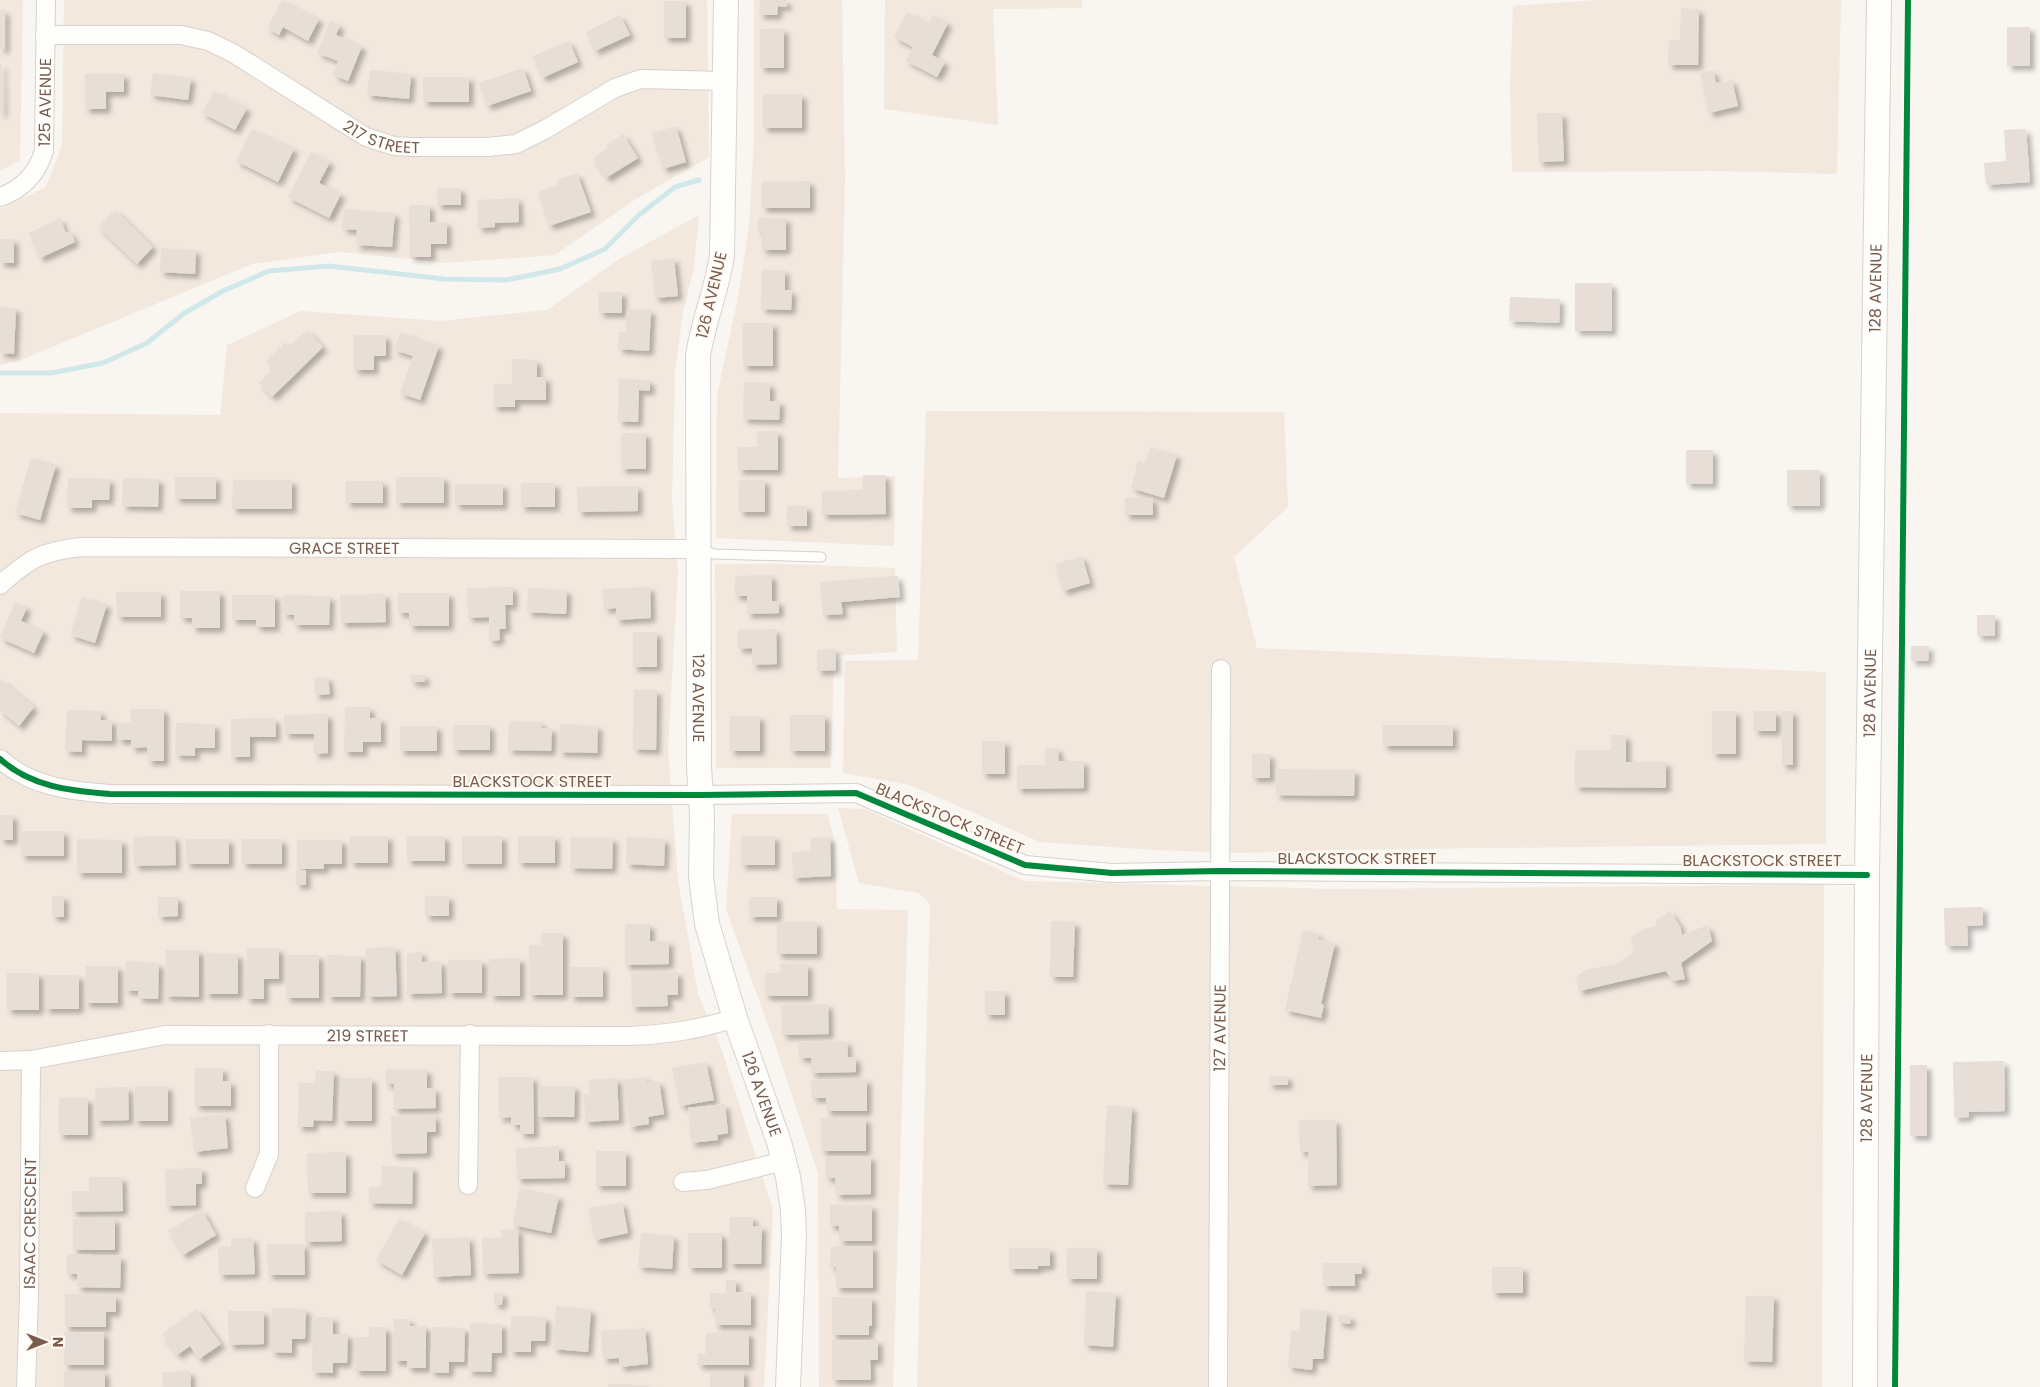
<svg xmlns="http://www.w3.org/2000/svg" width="2040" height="1387" viewBox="0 0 2040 1387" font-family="Poppins,sans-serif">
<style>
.residential{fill:#f2e8de}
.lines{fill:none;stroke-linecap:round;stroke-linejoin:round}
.stream{stroke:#d0e8ea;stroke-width:5}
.building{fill:#e6ded7;filter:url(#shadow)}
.lane-casing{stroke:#d7d1cb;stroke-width:11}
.street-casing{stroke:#d7d1cb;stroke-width:20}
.secondary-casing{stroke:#d9d2cb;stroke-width:26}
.lane{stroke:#fefefd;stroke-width:9}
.street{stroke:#fefefd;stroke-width:18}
.secondary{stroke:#fefefd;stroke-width:24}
.cycleway-casing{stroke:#fffaf3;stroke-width:9}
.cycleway{stroke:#00873e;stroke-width:6}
.labels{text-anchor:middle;stroke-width:4;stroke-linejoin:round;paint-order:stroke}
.street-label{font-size:16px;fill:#7a5c4d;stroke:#fffaf3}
</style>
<defs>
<filter id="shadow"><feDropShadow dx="4.5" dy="4.5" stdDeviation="2.5" flood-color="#0004"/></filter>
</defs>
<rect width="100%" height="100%" fill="#f9f5f0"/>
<path class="residential" d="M0 0H23L20 160 0 171Z
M64 0H707L709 157 636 199 555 255 447 263 340 252 252 264 21 360 0 365V209L46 187 62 145Z
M754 0H842L845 181 838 478 895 476 894 546 716 538 717 395 737 302 749 227 754 139Z
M885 0H1082V8L993 9 998 125 884 109Z
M1598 0H1841L1837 174 1713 171 1512 172 1510 86 1513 6Z
M699 215 694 267 683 312 675 370 672 502 678 571 668 749 678 880 698 994 722 1050 773 1210 764 1387H0V413L220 415 227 345 301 311 440 321 547 310 619 259Z
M926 411 1284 412 1288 507 1234 557 1257 648 1826 672V844L1328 850 1241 853 1155 850 1040 842 910 785 843 773 845 661 918 660Z
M715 564H781L895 568 897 652 834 656 831 768H716Z
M838 808 865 809 1024 881 1333 889 1824 885 1822 1387H917L930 904 919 893 859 883Z
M732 814H828L835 844 837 909 908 910 893 1387H819L818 1173 776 1047 726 909Z"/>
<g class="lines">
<path class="stream" d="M0 373H51L103 363 147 343 183 314 223 291 269 271 329 266 444 279 506 280 560 269 605 249 639 215 675 187 699 180"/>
</g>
<path class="building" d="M282 0 319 19 308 41 283 27 279 35 267 28Z
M760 0H787V7L778 6 777 15H759Z
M664 1H686V38H664Z
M1681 8 1699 9 1698 65H1668L1669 40H1680Z
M0 10H5V49H0Z
M907 12 929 24 933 15 948 23 932 55 945 62 937 77 906 61 913 47 894 37Z
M620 15 630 35 595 51 586 32Z
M330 21 340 25 336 35 362 46 348 81 333 75 338 61 317 53Z
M2007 27H2030V66H2007Z
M760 29H784V68H760Z
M569 41 578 62 542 78 533 56Z
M0 64H2L3 113H0Z
M523 68 531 91 487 106 479 83Z
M370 70 411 74 409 99 367 95Z
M1713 70 1716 83 1732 80 1738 106 1709 113 1700 73Z
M153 73 191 78 188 100 150 95Z
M85 74H124V92H106V109H85Z
M423 77H469V102H423Z
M214 91 247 108 235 130 202 113Z
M763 94H802V128H763Z
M1537 113H1562L1564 161 1539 162Z
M676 126 686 162 663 169 652 133Z
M252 129 294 149 278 182 236 161Z
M2026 129 2030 182 1986 185 1984 163 2006 161 2004 130Z
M623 134 638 158 606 178 593 158 608 148 606 145Z
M311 152 330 162 319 183 341 194 329 218 288 197Z
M577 173 591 212 549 226 538 192 558 185 557 180Z
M810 181V208H762V182Z
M437 188H461V205H437Z
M518 198 519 222 495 223V227L478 228 477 200Z
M409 205H430V222H447V244H431V257H410Z
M344 209 395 213 392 247 356 245 357 230 342 229Z
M115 210 153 247 137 264 98 227Z
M60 218 66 233 70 231 75 242 40 258 29 233Z
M758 218H786V250H762V231H758Z
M0 239H14V263H0Z
M161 248 196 250 195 274 160 272Z
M674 258 678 296 655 298 651 261Z
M762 270H785V290H792L791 310 761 309Z
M1575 283H1612V331H1575Z
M599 292H622V313H599Z
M1510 297 1560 299 1559 323 1509 321Z
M0 307 16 308 14 354 0 353Z
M627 309 651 310 649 351 618 349 619 332H626Z
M743 323H773V366H743Z
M307 330 323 347 272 397 259 383 273 369 266 361 285 342 289 347Z
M400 332 439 346 420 400 400 393 413 356 394 350Z
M354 335H386V356H374V370H354Z
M512 359 537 360V377H546V400H515V407H493L494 384H512Z
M619 379 650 380V391L639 390 638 422 618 421Z
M744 382 770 383V401H780L779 420 743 419Z
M757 431H778V470H738V447H757Z
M621 433H646V469H621Z
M1150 447 1177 455 1164 498 1131 488 1138 461 1145 463Z
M1686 450H1713V484H1686Z
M31 458 56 465 40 520 15 513Z
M1787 470H1820V506H1787Z
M863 475H885L886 514 822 515V491L863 490Z
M175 477H216V499H175Z
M396 477H444V503H396Z
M68 478 110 479 109 500H92V508H67Z
M123 478 159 479 158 507 122 506Z
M233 480H292V509H232Z
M739 480H765V512H739Z
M346 481H383V503H346Z
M521 483H555V507H521Z
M455 484H503V505H455Z
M638 486V511L578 512 577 487Z
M1125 498H1153V515H1125Z
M787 506H807V526H787Z
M1082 556 1090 583 1063 591 1055 564Z
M772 575V601H779V613L747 614V596H735V576Z
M898 576 900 597 841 602 843 614 823 615 820 582Z
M513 587V605H505L506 629H499L500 640 489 641V617L468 618 467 588Z
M650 587 651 618 616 620V608L604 609 603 589Z
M528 588 567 590 566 614 527 612Z
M180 591H220V628H192V618H180Z
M116 592H161V617H117Z
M398 593H449V626H409V613H398Z
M385 594 386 622 341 623 340 595Z
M232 595H275V627H256V620H232Z
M283 595 330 596 329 625H294V615L283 614Z
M82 597 107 604 95 643 70 635Z
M15 602 27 607 21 621 44 631 34 653 0 638Z
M1977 615H1995V636H1977Z
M776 629 777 664 752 665V648L738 649V630Z
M633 632H657V667H633Z
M1911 646H1929L1928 661H1911Z
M835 649 836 670 817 671V650Z
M411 675H425V682H411Z
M328 677 330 694 315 695 314 678Z
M0 679 34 707 19 726 0 710Z
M634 690H657L656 750 633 749Z
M345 707H370V718H381V742H363V752H344Z
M131 709H164V761H148L147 747 131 748V740H118L117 723 131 722Z
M67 710 101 711V720H112V741L82 740V752L65 751Z
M1712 711H1736V754H1712Z
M1754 711H1776V731H1754Z
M1782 711H1793V765H1782Z
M328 714V753L314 754V734H285L284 715Z
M790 715H825V751H790Z
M730 716H760V751H730Z
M275 718 276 737H250V757H231V719Z
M509 721 542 722V728H552L551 751 508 750Z
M176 723 215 724V748H195V756L175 755Z
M560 724 598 726 597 753 559 752Z
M453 725H490V750H453Z
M1383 725H1453V746H1383Z
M400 726H437V751H400Z
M1611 735H1626V762H1666V788L1575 787V750H1611Z
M982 741H1005V774H982Z
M1045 748H1058L1059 761H1084V788L1017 789V765H1045Z
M1252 754H1270V778H1252Z
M1277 769 1355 770 1354 796 1276 795Z
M0 815H13V840H0Z
M21 831H64V856H21Z
M175 836 176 865 134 866 133 837Z
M350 836H388V863H350Z
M407 836H445V861H407Z
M462 836H502V864H462Z
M518 836H555V863H518Z
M741 836H775V865H741Z
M571 837 613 838 612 869 570 868Z
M627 837 665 839 664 866 626 864Z
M830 837 831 876 793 878 792 852 811 851V838Z
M77 839 122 840V873H77Z
M186 839H229V864H186Z
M242 839H282V864H242Z
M297 840H342V864H324V869H297Z
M296 870H306V885H296Z
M52 896H64V917H52Z
M425 896H449V916H425Z
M158 897H178V916L158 917Z
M749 897H777V917H749Z
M1983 907V925L1967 926 1968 946H1945L1944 908Z
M1670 911 1680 926 1682 935 1708 925 1712 941 1681 963 1685 979 1673 981 1666 971 1579 991 1576 977 1586 970 1616 964 1634 952 1631 938 1643 929 1657 926 1656 920Z
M1051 921 1075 922 1073 977H1050Z
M777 922H817V954H777Z
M625 924H650V941H669V964L625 965Z
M1303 930 1319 934 1318 939 1335 943 1321 1004 1324 1005 1321 1018 1285 1010Z
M541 933H563V995H529V945H541Z
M395 947 397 996 367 997 366 948Z
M247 948H279V979H264V999H246Z
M166 950H199V997L165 996Z
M422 952V962L441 961 442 993 407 994V953Z
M206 953 238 954V994H205Z
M286 955H319V998H286Z
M327 955 361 956 360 997H327Z
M520 958V996H490L489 959Z
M448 960H482V993H448Z
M126 961 159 963 158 999 138 998V991L125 990Z
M780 964H808V996H765V973H780Z
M86 966H118V1003H85Z
M570 967H603V997H570Z
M678 972V995H667L668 1006 632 1007 631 973Z
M7 973H39V1010H7Z
M45 975H79V1009H45Z
M985 991H1005V1015H985Z
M828 1004 829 1034 782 1035 781 1005Z
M847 1041 848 1057H856V1072L811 1073V1058H799V1042Z
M2004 1061 2005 1111 1969 1112V1117L1954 1118 1953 1062Z
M706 1062 714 1100 680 1106 672 1068Z
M1910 1065H1927V1136H1910Z
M195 1068H223V1081H231V1106H195Z
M427 1069V1088H435L436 1108 394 1109V1084H386V1070Z
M316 1071H334L332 1121 314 1120 313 1127H298L299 1083H315Z
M1269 1076H1288V1085H1269Z
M499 1077H533L534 1134H520V1125H511V1117L499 1118Z
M646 1077 647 1083 659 1081 664 1114 648 1117 649 1124 630 1127 623 1080Z
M340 1078H372V1121H341Z
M617 1078 619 1120 585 1122 584 1094H589V1080Z
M867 1079V1111H826V1098H812L811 1080Z
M135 1086H168V1121H134Z
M539 1086H575L574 1117H538Z
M128 1087 129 1120 96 1121 95 1088Z
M59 1098H88V1135H59Z
M725 1104 728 1133 717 1135 718 1140 691 1143 688 1108Z
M1107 1105 1132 1107 1128 1185 1103 1184Z
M225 1114 228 1148 194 1152 190 1118Z
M435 1115 436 1132H427V1153L392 1154 391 1116Z
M821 1118H866V1151H821Z
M1299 1120H1336L1337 1185 1308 1186V1152H1300Z
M559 1146V1161H565V1178L517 1179 516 1148Z
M596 1151H626V1186H596Z
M346 1152V1193H308L307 1153Z
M871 1156V1194L836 1195 835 1178H826V1157Z
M382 1166 413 1167 412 1204 369 1203V1187H381Z
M202 1168V1184H196V1205L166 1206 165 1169Z
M89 1177H122L123 1211 72 1212V1191H89Z
M519 1188 559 1196 551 1233 513 1225Z
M622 1202 628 1233 595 1240 588 1208Z
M830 1205H872V1241H839V1226H830Z
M202 1210 216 1235 183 1255 168 1231Z
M341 1211 342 1241 305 1242V1212Z
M730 1217H753V1226H762L761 1264H729Z
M115 1218V1250H73V1219Z
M399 1219 425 1233 402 1275 376 1260Z
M518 1229 519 1273 483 1274 482 1238H502L501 1230Z
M641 1233 674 1236 672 1269 638 1267Z
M688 1233H722V1268H688Z
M469 1237 471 1275 434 1277 432 1239Z
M231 1238H253L255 1274 219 1275 218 1247 231 1246Z
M267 1244H304L305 1275H268Z
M831 1246H873V1288H836V1267H830Z
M1009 1248H1050V1266H1038V1269H1009Z
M1067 1248H1097V1279H1067Z
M67 1254 121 1256 120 1288 77 1287V1274H67Z
M1323 1263H1362V1274H1355V1286H1323Z
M1492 1267H1523V1293H1492Z
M726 1280H736V1292H751V1325H715V1308H710V1293H726Z
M1086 1291 1116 1293 1113 1347 1084 1345Z
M494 1292 503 1293 502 1305 494 1304Z
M65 1294 116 1295V1312H106V1327H65Z
M1746 1296H1774L1772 1362 1744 1361Z
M832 1297H872V1326H869V1335H832Z
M556 1306 591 1309 588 1352 553 1349Z
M272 1308 306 1309 305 1339H292V1353L271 1352Z
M196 1309 221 1344 199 1359 190 1346 177 1355 162 1334Z
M1301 1309 1327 1311 1323 1359H1313L1312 1370 1288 1367 1291 1330 1299 1331Z
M228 1311H264V1344L229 1345Z
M1338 1315 1351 1316 1350 1324 1338 1322Z
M511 1316 546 1317 545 1341H531V1352H510Z
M313 1317H333V1334H348L347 1363H333V1373L312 1372Z
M394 1319H410V1326H426V1368H407V1361H394Z
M470 1323 502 1324V1353H492L491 1372 468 1371Z
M369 1327H386V1371H355V1337H369Z
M432 1327 465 1328 464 1362H449V1373L430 1372Z
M645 1328 648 1364 620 1367 619 1358 603 1359 601 1331Z
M64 1332H104V1365H64Z
M749 1332V1365H698V1354H706V1333Z
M832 1340H878V1360H870L871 1380H832Z
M64 1371H105V1387H64Z
M190 1371 191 1387H163L162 1372Z
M710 1371H744V1387H710Z
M608 1384 648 1385V1387H608Z"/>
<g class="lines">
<defs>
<path id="lane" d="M699 549 714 554 821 557"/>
<g id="street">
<path id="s1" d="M45 35H181L208 41 233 53 366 137 394 146 411 147H488L516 144 546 129 615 88 641 79 725 81"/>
<path id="s2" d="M0 197C23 189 37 174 44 151L46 0"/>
<path id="s3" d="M0 585C29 559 42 551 81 547L698 549"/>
<path d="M0 759C31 787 71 791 110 794L701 795 856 793 1025 865 1112 873 1219 871 1867 875"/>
<path id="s4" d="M0 1061 31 1060 165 1035 630 1036C669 1034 698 1030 735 1018"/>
<path d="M683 1182 707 1180 784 1161"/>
<path d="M468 1185 470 1034"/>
<path d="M255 1188 269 1154V1034"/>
<path id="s5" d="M26 1387 29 1295 31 1060"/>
<path id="s6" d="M1218 1387 1221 669"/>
</g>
<g id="secondary">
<path id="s7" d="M726 0 722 255C717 290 703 322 698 356L699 767 702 816 701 877 707 924 735 1018 779 1142 788 1177 793 1210 794 1236 788 1387"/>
<path id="s8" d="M1865 1387 1867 875 1879 0"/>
</g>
</defs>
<use href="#lane" class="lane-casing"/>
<use href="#street" class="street-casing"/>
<use href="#secondary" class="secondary-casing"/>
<use href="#lane" class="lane"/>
<use href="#street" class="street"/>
<use href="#secondary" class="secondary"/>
<defs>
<path id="cycleway" d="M0 759C31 787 71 791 110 794L701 795 856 793 1025 865 1112 873 1219 871 1867 875
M1895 1387 1908 0"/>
</defs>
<use href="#cycleway" class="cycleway-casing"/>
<use href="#cycleway" class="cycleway"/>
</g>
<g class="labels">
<g class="street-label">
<text dy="6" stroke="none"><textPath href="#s2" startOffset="115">125 AVENUE</textPath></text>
<text dy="6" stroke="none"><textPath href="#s1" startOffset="364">217 STREET</textPath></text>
<text dy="6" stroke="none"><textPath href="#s8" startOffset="1099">128 AVENUE</textPath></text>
<text transform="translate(711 295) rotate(-77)" y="6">126 AVENUE</text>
<text dy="6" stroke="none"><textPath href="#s3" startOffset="355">GRACE STREET</textPath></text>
<text dy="6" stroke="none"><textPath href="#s8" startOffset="694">128 AVENUE</textPath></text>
<text dy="6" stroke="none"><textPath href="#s7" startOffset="701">126 AVENUE</textPath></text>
<text x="532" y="787">BLACKSTOCK STREET</text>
<text transform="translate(950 818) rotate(23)" y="6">BLACKSTOCK STREET</text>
<text x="1357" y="864">BLACKSTOCK STREET</text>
<text x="1762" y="866">BLACKSTOCK STREET</text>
<text dy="6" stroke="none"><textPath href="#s6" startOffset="359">127 AVENUE</textPath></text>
<text dy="6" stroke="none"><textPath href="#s4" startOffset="370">219 STREET</textPath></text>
<text dy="6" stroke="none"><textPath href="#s7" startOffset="1106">126 AVENUE</textPath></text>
<text dy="6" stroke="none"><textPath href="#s8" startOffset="289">128 AVENUE</textPath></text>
<text dy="6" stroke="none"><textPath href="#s5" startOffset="164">ISAAC CRESCENT</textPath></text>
</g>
</g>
<g transform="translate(45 1342) rotate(90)" stroke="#fffaf3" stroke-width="4" paint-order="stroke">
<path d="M0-4L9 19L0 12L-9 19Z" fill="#7a5c4d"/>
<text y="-8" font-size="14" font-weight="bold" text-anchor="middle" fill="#7a5c4d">N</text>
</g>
</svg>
